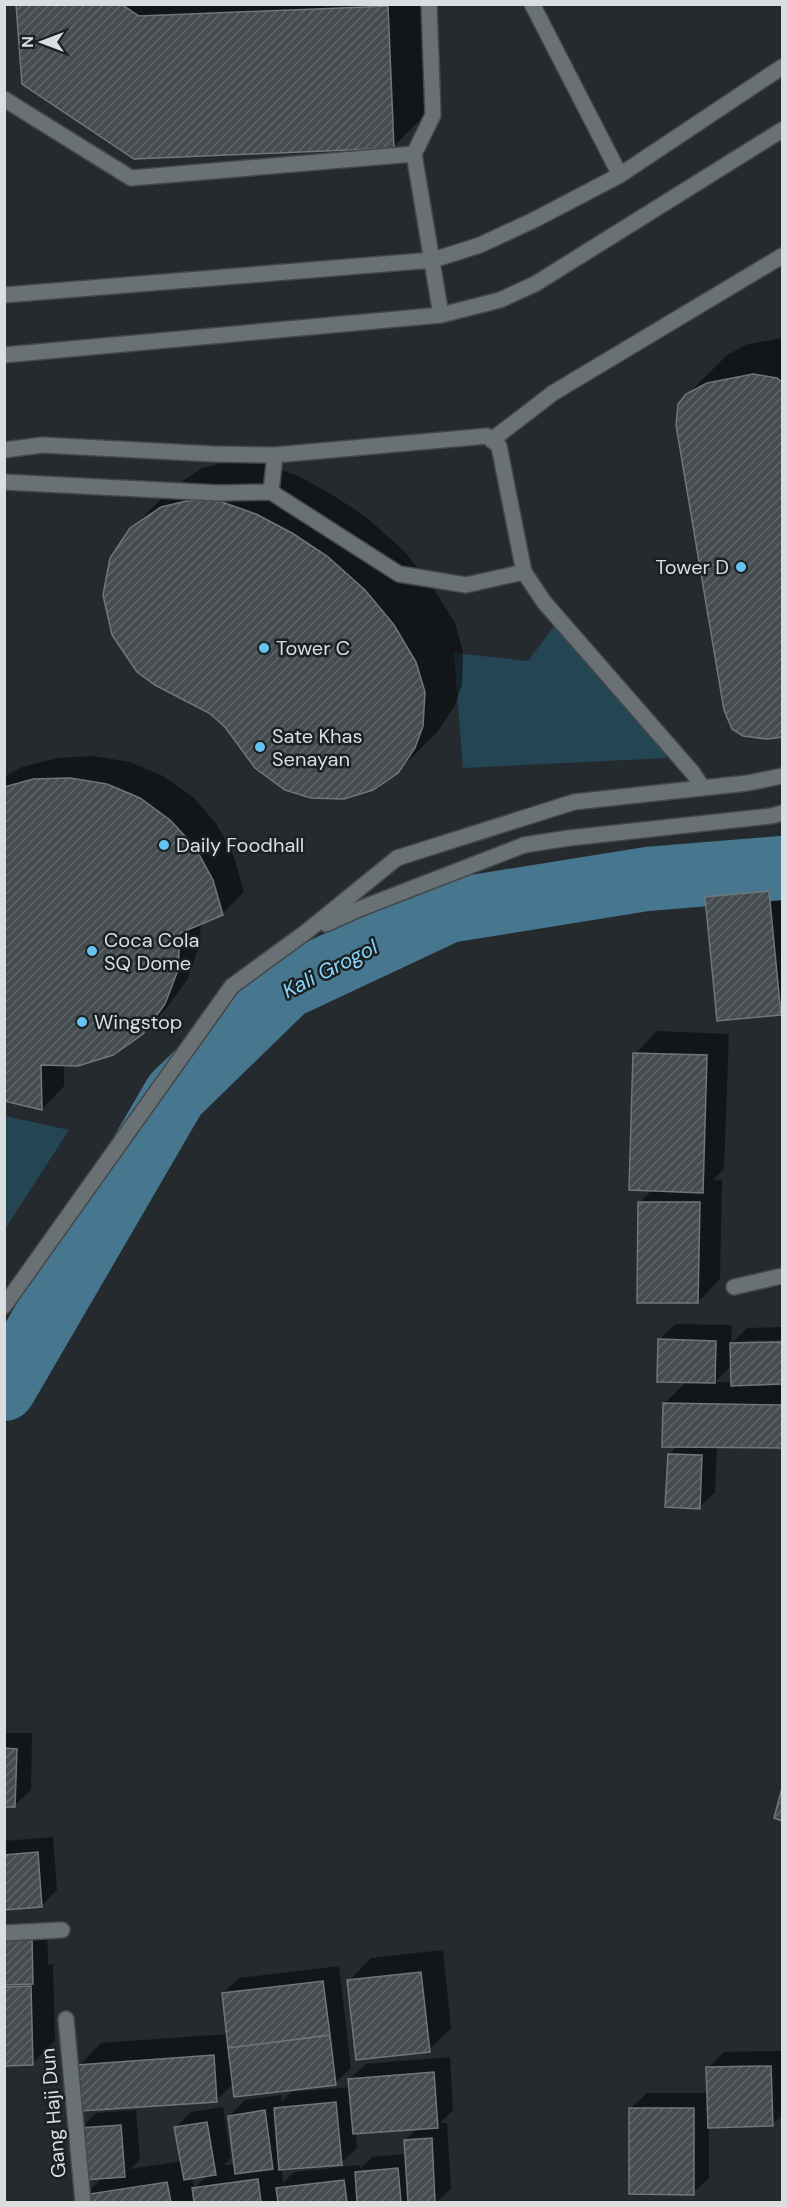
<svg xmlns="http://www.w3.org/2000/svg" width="787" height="2207" viewBox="0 0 787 2207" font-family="'DM Sans',sans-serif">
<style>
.green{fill:#244554}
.shadow{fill:#0007;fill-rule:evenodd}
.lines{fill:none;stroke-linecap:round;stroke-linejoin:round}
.river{stroke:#46778e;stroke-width:64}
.building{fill:url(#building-hatch);stroke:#70777b;stroke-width:1.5}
.minor-casing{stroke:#43474a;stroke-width:18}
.minor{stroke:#6a7174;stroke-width:15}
.poi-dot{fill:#66c4ef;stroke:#1b2023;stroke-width:2}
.labels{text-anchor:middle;stroke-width:5;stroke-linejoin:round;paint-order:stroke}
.poi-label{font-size:20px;fill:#dbdee0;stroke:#1b2023;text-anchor:start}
.street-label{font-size:20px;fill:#dbdee0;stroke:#1b2023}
.water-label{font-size:21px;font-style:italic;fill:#86d5fa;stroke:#1b2023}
</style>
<defs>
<pattern id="building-hatch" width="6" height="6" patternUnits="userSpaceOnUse" patternTransform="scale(1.5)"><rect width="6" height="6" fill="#454c4f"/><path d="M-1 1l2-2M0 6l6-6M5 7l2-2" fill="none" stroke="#5f6568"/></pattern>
</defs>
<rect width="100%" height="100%" fill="#242a2d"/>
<path class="green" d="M555 625 661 747 667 758 463 768 454 653 528 661Z
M5 1116 69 1130 5 1229 4 1116Z"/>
<path class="shadow" d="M18 4H427L431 109 393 147Z
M782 338V735L767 737 687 395 727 355 748 344Z
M231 461 259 463 296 475 331 494 366 517 404 551 432 586 455 623 463 652 462 685 454 707 437 732 397 772 131 529 171 489 202 468Z
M93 756 130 762 163 776 193 797 217 825 234 857 244 892 222 914 201 923 199 946 187 980 165 1010 142 1033 64 1064V1086L42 1109 4 1100V777L22 767 57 758Z
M782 870V1011L781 1013 707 898 729 875Z
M657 1031 729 1034 724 1169 713 1180H722L720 1279 698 1302 640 1202 653 1189 635 1054Z
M675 1324 732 1325 731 1344 747 1328 782 1327V1340L745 1341V1344L782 1343V1447L717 1446 715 1492 699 1508 669 1454 678 1446 664 1404 687 1381 659 1340ZM732 1365V1382H715Z
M4 1733H32L31 1790 15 1805H4Z
M53 1837 57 1890 41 1906 4 1909V1841Z
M47 1923 48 1965 53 1964 55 2041 33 2063 4 2064V1924Z
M443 1950 451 2028 429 2050 349 1981 371 1958Z
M339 1966 351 2068 335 2083H234L217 2100 79 2066 101 2043 228 2034 223 1993 239 1978Z
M782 2051V2115L772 2125 709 2127V2178L693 2193 631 2108 647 2093H708V2068L724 2052Z
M450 2057 453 2110 440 2123H447L451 2189 437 2202H86L85 2195 103 2177 81 2129 96 2113 136 2110 140 2160 130 2169 182 2161 176 2127 191 2112 223 2107 231 2158 224 2165 236 2164 229 2116 245 2100 281 2095 282 2102 291 2092 351 2087 350 2079 366 2064ZM418 2128 405 2140 406 2154 372 2157 360 2169V2165L294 2172 283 2183 282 2169 341 2163 357 2148 356 2132ZM208 2175 194 2188 192 2178Z"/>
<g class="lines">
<path class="river" d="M4 1389 175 1095 286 987 448 911 647 879 782 868"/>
</g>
<path class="building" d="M16 4H121L139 16 388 6 394 148 134 159 22 84Z
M753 374 777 378 782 382V737L767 739 743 736 732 729 724 710 676 425 678 404 686 394 707 383Z
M191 500 219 501 256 514 292 533 327 556 365 590 394 625 416 662 425 692 423 726 415 748 398 773 373 790 344 799 311 798 285 790 255 768 225 727 209 713 155 685 137 672 112 635 103 595 110 558 130 528 161 507Z
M70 778 107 784 140 798 170 820 195 847 213 880 223 915 180 933 178 970 165 1004 143 1034 113 1055 78 1066 41 1065 42 1110 4 1101V787L33 779Z
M769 891 781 1015 717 1021 705 897Z
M633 1053 707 1055 703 1193 629 1190Z
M638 1202H700L698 1303H637Z
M658 1339 716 1341 715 1383 657 1382Z
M782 1342V1384L731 1386 730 1343Z
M663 1403 782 1405V1448L662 1447Z
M668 1454 702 1455 700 1509 665 1507Z
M4 1748 17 1749 15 1807H4Z
M782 1788V1821L774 1818Z
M38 1852 42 1907 4 1910V1855Z
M32 1938 33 1984 4 1985V1939Z
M421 1972 430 2052 356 2060 347 1980Z
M323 1981 330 2035 228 2048 222 1993Z
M31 1986 33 2065 4 2066V1987Z
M330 2035 336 2085 234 2097 228 2048Z
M214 2055 217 2102 81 2111 77 2065Z
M771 2066 773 2126 708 2128 706 2067Z
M434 2072 438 2128 353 2134 348 2079Z
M336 2102 342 2165 279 2170 274 2108Z
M629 2108H694V2195L629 2194Z
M265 2110 273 2169 235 2174 228 2116Z
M207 2122 216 2175 184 2180 174 2127Z
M121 2125 125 2177 83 2180 79 2128Z
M432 2138 435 2202H408L404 2140Z
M398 2168 401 2202H357L355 2172Z
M258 2179 261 2202H194L192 2188Z
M344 2180 347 2202H278L276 2188Z
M167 2182 171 2202H85L83 2195Z"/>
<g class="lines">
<defs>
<path id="minor" d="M532 4 620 175
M4 99 131 178 414 154 433 115 429 4
M414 154 441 315
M4 295 433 260 480 245 534 220 620 175 782 67
M4 355 441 315 500 300 535 284 782 130
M493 439 553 393 782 256
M4 450 42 445 214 454 275 455 487 436 499 446 524 572 544 602 693 773 702 787
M4 482 219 493 271 492 399 574 466 585 524 572
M271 492 275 455
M326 924 359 909 524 845 569 838 771 816 782 813
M734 1287 782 1276
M4 1306 232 986 306 932 397 858 574 802 748 783 782 776
M4 1933 62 1930
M66 2019 83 2202"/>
</defs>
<use href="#minor" class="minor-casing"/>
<use href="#minor" class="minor"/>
</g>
<g class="poi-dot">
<circle cx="741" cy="567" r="6"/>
<circle cx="264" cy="648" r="6"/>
<circle cx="260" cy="747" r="6"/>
<circle cx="164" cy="845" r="6"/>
<circle cx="92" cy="951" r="6"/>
<circle cx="82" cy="1022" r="6"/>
</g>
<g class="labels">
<g class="poi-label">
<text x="729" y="574" text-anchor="end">Tower D</text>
<text x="276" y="655">Tower C</text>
<text x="272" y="743">Sate Khas<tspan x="272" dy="23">Senayan</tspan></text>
<text x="176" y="852">Daily Foodhall</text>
<text x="104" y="947">Coca Cola<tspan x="104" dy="23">SQ Dome</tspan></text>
<text x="94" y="1029">Wingstop</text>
</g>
<g class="street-label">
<text transform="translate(53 2113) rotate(-95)" y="7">Gang Haji Dun</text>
</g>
<g class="water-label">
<text transform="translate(330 969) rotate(-27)" y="7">Kali Grogol</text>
</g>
</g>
<rect width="787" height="2207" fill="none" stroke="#dbdee0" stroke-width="12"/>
<g transform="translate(42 42) rotate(270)" stroke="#1b2023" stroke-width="4.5" paint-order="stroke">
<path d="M0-4.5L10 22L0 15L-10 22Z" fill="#dbdee0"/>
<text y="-9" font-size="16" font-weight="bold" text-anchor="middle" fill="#dbdee0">N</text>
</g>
</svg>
